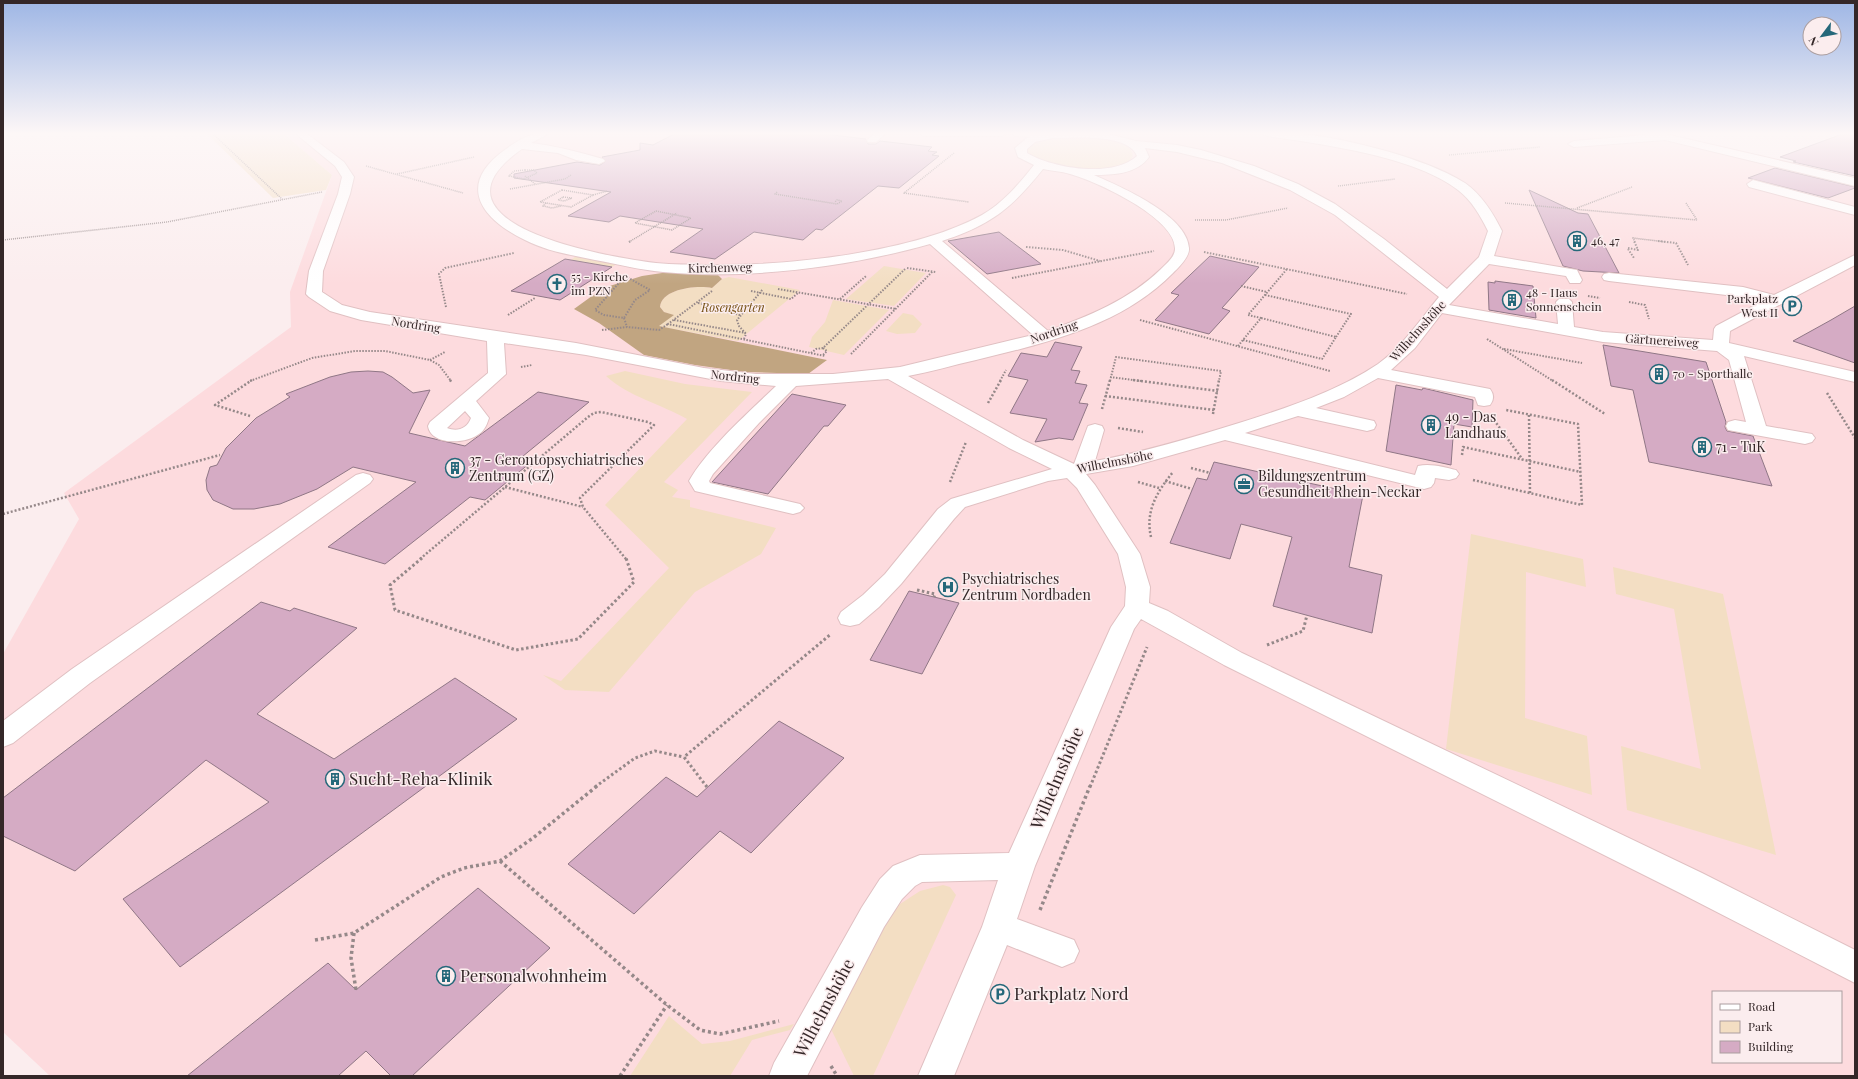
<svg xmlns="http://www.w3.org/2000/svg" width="1858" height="1079" viewBox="0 0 1858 1079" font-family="'Playfair Display',serif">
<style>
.built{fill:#fddbde;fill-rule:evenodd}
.green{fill:#f3dec3}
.forest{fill:#c1a581}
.building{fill:#d5abc4;stroke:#907786}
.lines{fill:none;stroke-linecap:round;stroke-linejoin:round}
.minor-casing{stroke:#e0c0c2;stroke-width:2}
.path-far4{stroke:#958889;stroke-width:1.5;stroke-dasharray:1 1;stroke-linecap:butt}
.path-far3{stroke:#958889;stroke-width:2;stroke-dasharray:1.5 1.5;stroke-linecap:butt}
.path-far2{stroke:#958889;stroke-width:2.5;stroke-dasharray:2 2;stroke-linecap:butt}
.path-far1{stroke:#958889;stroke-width:3;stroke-dasharray:2.5 2.5;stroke-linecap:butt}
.path{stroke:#958889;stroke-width:3.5;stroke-dasharray:3 3;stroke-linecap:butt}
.minor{fill:#fff;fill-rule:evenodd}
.labels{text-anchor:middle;stroke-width:3;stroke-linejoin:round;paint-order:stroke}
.far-poi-label{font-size:12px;fill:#342728;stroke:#fbedee;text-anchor:start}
.far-street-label{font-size:12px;fill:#342728;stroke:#fbedee}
.far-park-label{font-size:12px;font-style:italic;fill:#734d0f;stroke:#fbedee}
.poi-label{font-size:14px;fill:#342728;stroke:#fbedee;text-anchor:start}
.near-street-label{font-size:17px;fill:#342728;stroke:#fbedee}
.near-poi-label{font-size:17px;fill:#342728;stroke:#fbedee;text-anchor:start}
</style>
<rect width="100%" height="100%" fill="#fbedee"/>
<path class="built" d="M283 133H1637L1855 183V1076H50L3 1032V654L79 519 64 493 291 327 290 292 332 175ZM1713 992H1841V1062H1713Z"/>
<path class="green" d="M206 133H283L332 175 326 190 273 198Z
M1059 137C1074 137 1125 135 1132 152 1140 171 1073 170 1063 168 1051 165 1040 159 1028 155L1026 151 1032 144Z
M576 256 617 264 612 267 571 260Z
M884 266 926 273 894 306 846 299Z
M729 277 800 290 738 341 658 326 673 315 664 312 660 307C662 288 698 285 712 288L722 279Z
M833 300 889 310 844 355 809 347 812 337 825 322Z
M903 313 913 315 922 324 915 333 897 334 886 331Z
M625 371 685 384 752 392 664 482 678 490 672 497 690 500V507L776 528 761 554 695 592 609 692 565 690 543 675 561 681 669 568 605 505 687 419C661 404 629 397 606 376Z
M1471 534 1583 559 1586 587 1526 572 1525 718 1587 736 1592 795 1446 749Z
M1613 567 1723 594 1776 855 1627 810 1621 746 1701 769 1674 609 1616 594Z
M943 885 950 887 956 895 873 1076H854L831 1029 883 926 900 904 920 891Z
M669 1016 702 1044 730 1041 794 1024 790 1030 752 1040 730 1076H630Z"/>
<path class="forest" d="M682 270 715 272 722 279 712 288C698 285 662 288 660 307L664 312 674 315 659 326 827 360 808 374 745 372 695 365 644 355 599 323 574 309 603 288 642 276Z"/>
<path class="building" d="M676 133H816L866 139 868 144H876L880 141 932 147 928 151 937 152 932 155 939 156 899 188 878 186 822 230 816 229 803 240 754 232 715 259 670 252 703 229 620 216 609 222 568 216 611 192 514 178V174L577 162 600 165 606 161 602 157 640 150V143L653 145Z
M1845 133H1855V176L1793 162 1796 161 1780 157Z
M1775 168 1855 187V188L1828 198 1748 178Z
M1529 190 1578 213 1588 214 1619 273 1583 271 1563 266Z
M999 232 1041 264 987 274 948 241Z
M1210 256 1259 267 1222 308 1230 311 1209 334 1155 320 1179 295 1171 293Z
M565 259 612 267 560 300 511 291Z
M1495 281 1533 286 1536 318 1489 310 1488 282 1495 283Z
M1855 306V363L1793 341 1831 320Z
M1055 342 1082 347 1071 370 1080 371 1075 383 1087 385 1079 403 1088 404 1073 440 1059 438 1035 442 1047 419 1010 413 1028 380 1008 376 1021 353 1047 357Z
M1603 345 1706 362 1726 422 1725 427 1727 431 1753 436 1772 486 1649 462 1633 390 1611 386Z
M368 371 383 372 392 377 413 393 430 390 409 433 465 446 538 392 589 402 517 461 530 463 485 500 470 497 385 564 328 547 416 482 353 467 317 489 280 504 254 509H233L213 500 207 490 206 480 210 467 217 465 226 448 256 418 290 397 286 394 330 377 351 372Z
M1396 385 1422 390 1423 388 1473 400 1472 427 1454 424 1451 465 1386 451Z
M792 394 846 405 828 426H824L768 494 712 482Z
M1214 462 1363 495 1349 567 1382 575 1372 633 1273 606 1292 537 1241 524 1230 559 1170 543 1197 478 1207 480Z
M909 591 959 603 922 674 870 660Z
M261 602 290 611 294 608 357 628 257 714 334 759 455 678 517 719 180 967 123 899 269 802 206 760 75 871 3 836V798Z
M779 721 844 758 751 853 720 831 634 914 568 864 666 777 697 797Z
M478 888 550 948 412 1076H391L366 1051 338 1076H187L328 963 356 990Z"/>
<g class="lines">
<defs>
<path id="minor" d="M295 133H306L344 162 354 177 350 194 323 271 322 292 342 305 370 312 576 343 704 368 756 374H833L900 367 1033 335 930 244C849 267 747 280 663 272 640 270 617 264 595 260 571 255 546 251 525 240 480 218 456 184 506 149 520 139 530 133 547 133L546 135 531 143C556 146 579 152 603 159L605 161 599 164 576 160 558 153 522 149C415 224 607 257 656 263 673 265 690 264 708 265 786 266 913 253 982 215 1003 203 1019 184 1034 165L1018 157 1015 148 1027 138 1031 137 1016 136 1011 133H1104L1136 141 1177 145 1201 150 1254 166 1298 184 1335 204 1384 239 1447 289 1479 257 1488 231C1480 215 1472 201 1458 190 1415 156 1321 144 1267 136L1262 133C1312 128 1422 155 1465 183 1482 195 1493 213 1502 231L1494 256 1577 270 1582 280 1580 283H1570L1566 276 1489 264 1449 305 1558 324 1556 302 1559 299H1569L1572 302 1574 327 1603 332 1713 340 1714 329 1716 326 1763 301 1743 297 1609 281 1604 280 1602 277 1604 274 1609 273 1743 287 1774 295 1855 255V265L1730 331 1729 343 1855 372V382L1744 356 1766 426 1812 434 1815 438 1812 442 1805 444 1728 430 1726 426 1728 422 1735 420 1746 422 1729 360 1717 351 1603 342 1442 313 1415 348 1391 370 1490 389C1494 394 1494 400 1490 405L1484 406 1478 405 1475 397 1378 378 1344 397 1316 408 1374 421 1376 425 1374 429 1367 431 1298 416 1245 433 1415 475 1418 466C1430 463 1444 467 1456 470L1459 474 1456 478 1449 480 1435 478 1434 483 1431 487 1424 489 1225 440 1133 466 1086 474 1095 485 1140 554 1150 587 1149 603 1168 611 1242 653 1702 873 1855 950V983L1680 893 1224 665 1141 619 1134 629 1035 866 1017 919 1074 940 1079 951 1074 962 1062 967 1007 945 954 1076H918L982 927 998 880 922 882 915 886 902 899 884 927 807 1076H769L774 1063 862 907 880 879 893 866 920 855 1009 853 1111 627 1125 606 1126 587 1118 554 1077 488 1067 478 1048 481 965 507 954 519 901 584 879 607 859 624 850 626 841 624 838 618 841 612 863 595 885 574 938 509 951 499 1052 469 1009 448 888 379 796 386 759 423 713 474 709 481 710 483 800 504 804 508 800 512 793 514 695 491 689 481C707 449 749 412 776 386L721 381 586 355 504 343 506 374 476 401 489 418C487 424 485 430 479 434 467 444 431 446 428 426L430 422 488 373 487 341 361 320 330 311 309 297 306 294 309 271 338 194 342 177 335 166ZM1053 138C1074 138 1128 133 1137 156 1113 178 1054 169 1027 153V149L1035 142ZM1145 148 1177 152 1222 163 1290 190 1335 215 1439 297C1420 320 1402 347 1378 364 1336 392 1286 408 1239 423 1191 438 1144 452 1095 461L1104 430 1102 426 1095 424 1088 426 1074 464 1023 440 908 376C931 372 953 365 976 360 1046 343 1121 326 1173 273 1178 268 1190 257 1189 248 1187 215 1121 187 1094 175 1113 175 1137 174 1149 157ZM1043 169C1052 171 1061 171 1070 174 1096 181 1176 218 1175 249 1175 257 1166 264 1161 269 1129 300 1089 316 1048 331L942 241C991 225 1012 208 1043 169ZM465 411 471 418C467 429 457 432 447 428Z
M875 133H886L876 142H868L867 140Z
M919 133H1007L1002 136H924Z
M1644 133H1661L1855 178V186L1665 140 1574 147 1568 144 1574 141 1645 135Z
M1753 180 1855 207V215L1749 187 1747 184Z
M363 473 370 475 373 479 370 483 90 683 13 743 3 747V721L72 669 356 475Z"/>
</defs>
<use href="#minor" class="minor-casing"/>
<path class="path-far4" d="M212 133 283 200
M954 153 904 193 969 202
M1449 155 1540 147
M366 166 463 193
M525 170H534L537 173 524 179 509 176 514 171Z
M397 174 474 157
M525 176 535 184
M1338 186 1395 179
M510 189 565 179 571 175
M562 190 593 195 571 207 540 202Z
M777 192 775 194 837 204 842 201 837 200 835 202
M593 195 607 191
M563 197 572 198 564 201 558 200Z
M546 203 543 206 552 208 561 206
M1505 203 1697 220
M1686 203 1697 220
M1577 208 1632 187
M656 211 691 218 672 230 635 223Z
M1195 220H1226L1288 208
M3 240 167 222 322 192
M629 242 677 213
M1635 242 1633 238 1666 242"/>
<path class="path-far3" d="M1658 241 1676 243 1688 265
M629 242 631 241
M1026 247 1063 250 1100 261
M1628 248 1638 250 1634 241
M1628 249 1634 258
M1204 252 1407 294
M907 268 936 272
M625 276 650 290 635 300 624 318 604 315 595 310Z
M1012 278 1154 251
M1241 286 1267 292
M778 289 896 309
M712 291 668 324 825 356
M751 291 791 299 798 293
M1265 295 1351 314 1336 337
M1588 296 1600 298
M840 299 866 276
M1629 302 1645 305 1649 319
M698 303 722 307
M446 307 439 274 445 268 514 253
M508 315 535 298
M740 315 719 310 726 305 746 308
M624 318 627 327
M674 320 746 333
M1140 320 1330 371
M602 330 627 327 659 330 668 324
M744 339 746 334 739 326 737 320 763 289
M1487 339 1553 381
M1243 340 1322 359 1336 337 1261 318
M1238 346 1261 318 1248 315 1287 269
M823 348 827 351 823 355
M1504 349 1582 363
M811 353 816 349 823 348 905 269
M851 354 933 271
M430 360 445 352
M521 367 532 365
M1110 377 1141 381
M250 381 312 358 355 351H385L430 360 439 365 451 381
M1000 381 1006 370
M1110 381 1116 357 1221 371 1219 381"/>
<path class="path-far2" d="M450 380 452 383
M1133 380 1218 391
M1552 380 1605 414
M1827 393 1855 438
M1105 396 1214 410
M988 403 1001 380
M1102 409 1110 380
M1213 414 1219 380
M1529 415 1530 493
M250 416 215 405 252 380
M1494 420 1523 460
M1118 428 1143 432
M1462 455 1463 447 1581 472
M1191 468 1210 473
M1473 480 1582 505 1578 424 1506 410
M1165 481 1192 489
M950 482 966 442
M1138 482 1159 488
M505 487 583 507
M3 514 220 455
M1151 537C1145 511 1157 492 1173 472
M420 559 588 417 594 413 601 412 648 422 654 425 580 498 583 507 626 559"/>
<path class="path-far1" d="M422 558 390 585 395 610 516 650 578 639 634 582 626 558
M917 590 935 594 934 597
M1267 645 1303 631 1307 615
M595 787 635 758 655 751 684 757
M707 787 684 757 831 634
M1090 787 1147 647"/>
<path class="path" d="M500 861 667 1005 700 1030 720 1034 779 1021
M1040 910 1090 786
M354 933 351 958 356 990
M315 940 354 933 441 877 464 868 500 861 533 838 597 786
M831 1066 837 1076
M620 1076 667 1005"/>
<use href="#minor" class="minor"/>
</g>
<linearGradient id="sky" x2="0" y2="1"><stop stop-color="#9eb6e5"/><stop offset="0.47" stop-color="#fdf7f7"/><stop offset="1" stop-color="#fdf7f7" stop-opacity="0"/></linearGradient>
<rect width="1858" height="284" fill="url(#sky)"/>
<defs>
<symbol id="building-ring" viewBox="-11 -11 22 22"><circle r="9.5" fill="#fbedee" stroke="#25687a" stroke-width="1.5"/><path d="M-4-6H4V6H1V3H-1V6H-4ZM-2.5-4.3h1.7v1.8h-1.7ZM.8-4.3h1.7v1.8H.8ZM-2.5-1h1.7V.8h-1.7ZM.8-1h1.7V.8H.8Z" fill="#25687a"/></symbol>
<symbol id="church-ring" viewBox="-11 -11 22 22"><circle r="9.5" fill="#fbedee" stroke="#25687a" stroke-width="1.5"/><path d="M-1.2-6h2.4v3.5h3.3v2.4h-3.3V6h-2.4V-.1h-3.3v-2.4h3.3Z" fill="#25687a"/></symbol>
<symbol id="parking-ring" viewBox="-11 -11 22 22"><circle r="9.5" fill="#fbedee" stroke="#25687a" stroke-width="1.5"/><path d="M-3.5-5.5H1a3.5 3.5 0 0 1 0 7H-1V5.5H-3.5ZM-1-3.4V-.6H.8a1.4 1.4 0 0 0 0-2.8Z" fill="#25687a"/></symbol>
<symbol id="office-ring" viewBox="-11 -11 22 22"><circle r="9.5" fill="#fbedee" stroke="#25687a" stroke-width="1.5"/><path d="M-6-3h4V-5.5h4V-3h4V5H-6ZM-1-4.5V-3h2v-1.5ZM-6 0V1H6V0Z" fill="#25687a"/></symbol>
<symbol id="hospital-ring" viewBox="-11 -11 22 22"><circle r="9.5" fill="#fbedee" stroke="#25687a" stroke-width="1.5"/><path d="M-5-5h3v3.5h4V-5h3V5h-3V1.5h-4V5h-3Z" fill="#25687a"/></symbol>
</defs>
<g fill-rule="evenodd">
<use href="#building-ring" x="1566" y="230" width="22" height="22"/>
<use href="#church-ring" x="546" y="273" width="22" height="22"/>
<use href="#building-ring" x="1501" y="289" width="22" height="22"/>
<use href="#parking-ring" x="1781" y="295" width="22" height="22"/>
<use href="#building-ring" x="1648" y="363" width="22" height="22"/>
<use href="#building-ring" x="1420" y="414" width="22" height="22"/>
<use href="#building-ring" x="1691" y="436" width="22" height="22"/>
<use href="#building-ring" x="444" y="457" width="22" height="22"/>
<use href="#office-ring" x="1233" y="473" width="22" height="22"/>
<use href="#hospital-ring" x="937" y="576" width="22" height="22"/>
<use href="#building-ring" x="324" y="768" width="22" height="22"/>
<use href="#building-ring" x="435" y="965" width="22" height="22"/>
<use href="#parking-ring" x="989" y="983" width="22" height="22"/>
</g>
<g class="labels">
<g class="far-poi-label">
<text x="1591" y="245">46, 47</text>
<text x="571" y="281">55 - Kirche<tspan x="571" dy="14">im PZN</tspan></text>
<text x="1526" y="297">48 - Haus<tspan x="1526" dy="14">Sonnenschein</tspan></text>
<text x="1778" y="303" text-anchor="end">Parkplatz<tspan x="1778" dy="14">West II</tspan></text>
<text x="1673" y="378">70 - Sporthalle</text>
</g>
<g class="far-street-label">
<text transform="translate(720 268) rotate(-1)" y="4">Kirchenweg</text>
<text transform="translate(416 325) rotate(9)" y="4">Nordring</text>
<text transform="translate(1418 331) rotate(-48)" y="4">Wilhelmshöhe</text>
<text transform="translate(1054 332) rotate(-19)" y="4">Nordring</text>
<text transform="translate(1662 341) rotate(4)" y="4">Gärtnereiweg</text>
<text transform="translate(735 377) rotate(6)" y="4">Nordring</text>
<text transform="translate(1115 462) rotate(-11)" y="4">Wilhelmshöhe</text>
</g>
<g class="far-park-label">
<text x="733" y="312">Rosengarten</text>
</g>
<g class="poi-label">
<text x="1445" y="422">49 - Das<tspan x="1445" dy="16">Landhaus</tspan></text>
<text x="1716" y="452">71 - TuK</text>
<text x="469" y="465">37 - Gerontopsychiatrisches<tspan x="469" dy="16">Zentrum (GZ)</tspan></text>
<text x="1258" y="481">Bildungszentrum<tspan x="1258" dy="16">Gesundheit Rhein-Neckar</tspan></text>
<text x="962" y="584">Psychiatrisches<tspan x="962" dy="16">Zentrum Nordbaden</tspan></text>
</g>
<g class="near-street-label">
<text transform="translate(1057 778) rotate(-67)" y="6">Wilhelmshöhe</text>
<text transform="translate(824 1008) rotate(-62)" y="6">Wilhelmshöhe</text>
</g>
<g class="near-poi-label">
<text x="349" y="785">Sucht-Reha-Klinik</text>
<text x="460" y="982">Personalwohnheim</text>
<text x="1014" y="1000">Parkplatz Nord</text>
</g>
</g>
<rect width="1858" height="1079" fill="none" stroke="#342728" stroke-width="8"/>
<rect x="1712" y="991" width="130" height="72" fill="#fbedee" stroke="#ab9e9f"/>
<rect x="1720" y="1004" width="20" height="6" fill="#ffffff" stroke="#ab9e9f"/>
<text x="1748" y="1011" font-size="12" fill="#342728">Road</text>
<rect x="1720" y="1021" width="20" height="12" fill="#f3dec3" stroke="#ab9e9f"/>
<text x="1748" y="1031" font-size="12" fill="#342728">Park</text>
<rect x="1720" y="1041" width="20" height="12" fill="#d5abc4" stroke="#ab9e9f"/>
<text x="1748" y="1051" font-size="12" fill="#342728">Building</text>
<g transform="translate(1822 36) rotate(238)"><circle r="19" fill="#fbedee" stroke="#ab9e9f"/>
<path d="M0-3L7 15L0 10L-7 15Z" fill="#25687a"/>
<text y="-6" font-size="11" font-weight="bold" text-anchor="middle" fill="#342728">N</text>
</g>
</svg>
